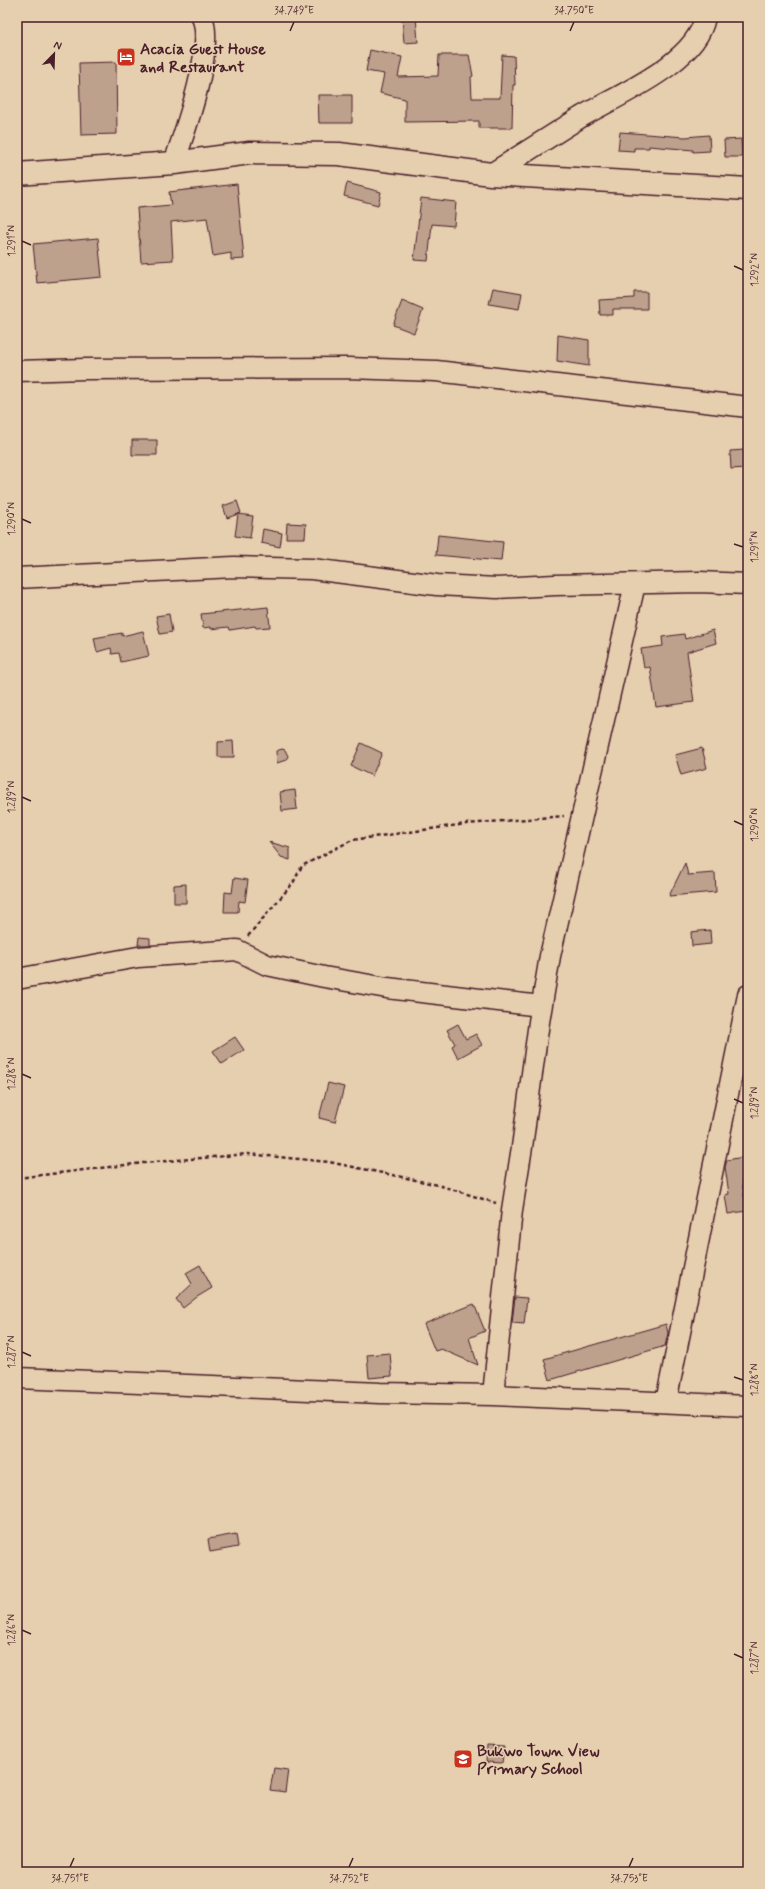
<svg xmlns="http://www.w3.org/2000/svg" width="765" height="1889" viewBox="0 0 765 1889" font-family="Mynerve,sans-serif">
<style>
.building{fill:#bda18d;stroke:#4a1f2b}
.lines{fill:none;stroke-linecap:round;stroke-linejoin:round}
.minor-casing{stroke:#4a1f2b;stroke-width:23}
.major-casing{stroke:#4a1f2b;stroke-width:25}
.path{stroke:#4a1f2b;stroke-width:2.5;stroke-dasharray:4 3;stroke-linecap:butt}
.minor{stroke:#e6cfaf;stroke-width:20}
.major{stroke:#e6cfaf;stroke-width:22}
.ticks{fill:none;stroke:#4a1f2b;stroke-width:1.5}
.labels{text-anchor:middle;stroke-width:3;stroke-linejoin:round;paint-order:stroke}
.poi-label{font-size:16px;font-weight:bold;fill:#4a1f2b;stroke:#e6cfaf;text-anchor:start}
.neatline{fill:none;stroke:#4a1f2b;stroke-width:1.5}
.ticks-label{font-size:10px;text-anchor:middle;fill:#4a1f2b}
</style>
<rect width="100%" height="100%" fill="#e6cfaf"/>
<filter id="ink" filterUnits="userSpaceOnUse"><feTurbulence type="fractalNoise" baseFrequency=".025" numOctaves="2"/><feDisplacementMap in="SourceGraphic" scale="8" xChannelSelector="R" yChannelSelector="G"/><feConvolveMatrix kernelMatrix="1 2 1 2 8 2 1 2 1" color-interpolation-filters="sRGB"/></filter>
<g filter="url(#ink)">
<path class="building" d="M402 17H416L418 42 404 43Z
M370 50 402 57 398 77 438 76 439 55H469L473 76 471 77 472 98H500L502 55 514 56 515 85H513L512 128H479V121L405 122V99L380 93 384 74 366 71Z
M116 62 117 134 81 135 79 63Z
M318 95H352V123H319Z
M620 132 685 137 709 135 710 151 693 152V150L649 146V148H634V151L618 150Z
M741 139 742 157H725L724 140Z
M347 183 381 192 378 205 344 196Z
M237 184 244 259 231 260V253L213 256 207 218 171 222 173 260 141 262 137 208 171 205 169 192Z
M421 198 456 202 454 226 432 224 428 261 414 260Z
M98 238 102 277 37 283 33 244Z
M493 288 522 293 519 309 489 304Z
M634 292H647V309H613V315H600L599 300 634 298Z
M402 301 423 310 414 333 393 325Z
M558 335 589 340V366L557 361Z
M132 440H157V455H132Z
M744 450 746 468 731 469 730 451Z
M237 501 241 513 227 518 223 506Z
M238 514 253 516 250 538 235 536Z
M287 523 306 524 305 538H286Z
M263 529 282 533 280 547 261 543Z
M438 535 503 542 501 561 436 555Z
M268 607 270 627 256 628 255 626 230 630 229 627 211 629V627L203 628 201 614Z
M169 614 172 632 160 634 156 616Z
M713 630 716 643 687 652 694 702 656 707 650 667 644 668 641 649 663 646 662 637 684 634 685 639Z
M143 631 149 656 121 662 119 653 112 654 111 648 97 652 94 638 122 633V636Z
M233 741 234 757H218V742Z
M361 743 382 753 372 776 351 766Z
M702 748 707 768 681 775 675 755Z
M282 749 285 750 288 756 286 760 277 763 276 751Z
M295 790 297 809 282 811 280 792Z
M269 842 290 848V860L281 857Z
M685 863 688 875 715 873 716 892 669 896Z
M234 878 248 880 245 902 239 901 238 912H224L225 892 232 893Z
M186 884V903H174V885Z
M710 930 711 944 692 946 691 932Z
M139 937 150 938V945H138Z
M458 1024 466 1039 476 1034 482 1045 458 1058 452 1046 455 1044 447 1030Z
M235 1037 244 1050 222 1064 213 1051Z
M328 1083 344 1087 335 1122 319 1118Z
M743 1157 746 1179 742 1180 746 1211 728 1214 725 1195 729 1194 725 1167 727 1160Z
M200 1265 212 1288 197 1297 183 1308 176 1299 192 1284 186 1273Z
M515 1297 527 1298 524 1324 512 1323Z
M474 1304 485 1331 469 1338 478 1365 441 1349 435 1351 424 1324Z
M666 1324 668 1333 665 1346 550 1380 544 1359Z
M390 1353 392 1376 369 1378 367 1355Z
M236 1534 238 1547 210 1552 208 1539Z
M487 1746 504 1747 502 1763 486 1762Z
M274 1768 288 1770 285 1792 270 1790Z"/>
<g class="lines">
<defs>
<path id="minor" d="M174 163C185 131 215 48 202 17
M491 174C521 155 551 136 581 117 618 95 697 63 705 17
M17 371 85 369 348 368 436 371 748 407
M17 578 234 567 312 569 437 585 497 588 555 585 699 582 748 584
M17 979 138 957 237 950 267 965 324 977 387 988 541 1006
M17 1378 380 1393 493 1395 748 1406
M493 1395 512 1210 522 1147 539 1022 550 956 635 584
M666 1402 748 995"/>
<path id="major" d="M17 174 174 163 250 153 339 154 491 174 748 189"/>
</defs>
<use href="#minor" class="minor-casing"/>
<use href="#major" class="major-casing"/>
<path class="path" d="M248 936 293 883 302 866 352 840 466 824 564 816
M17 1178 143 1163 248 1154 329 1162 402 1177 438 1185 496 1203"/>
<use href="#minor" class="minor"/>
<use href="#major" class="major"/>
</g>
</g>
<path class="ticks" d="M290 31 294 22M570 31 574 22M22 241 31 245M734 266 743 270M22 519 31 523M734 544 743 547M22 797 31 801M734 821 743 825M22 1074 31 1078M734 1099 743 1103M22 1352 31 1356M734 1377 743 1380M22 1630 31 1634M734 1654 743 1658M70 1867 74 1858M349 1867 353 1858M629 1867 633 1858"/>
<defs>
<symbol id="hotel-square" viewBox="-11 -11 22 22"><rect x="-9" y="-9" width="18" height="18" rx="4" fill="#c8321e" stroke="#e6cfaf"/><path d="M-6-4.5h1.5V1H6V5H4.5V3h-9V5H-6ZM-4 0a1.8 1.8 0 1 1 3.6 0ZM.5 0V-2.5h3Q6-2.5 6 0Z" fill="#fff"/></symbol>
<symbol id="school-square" viewBox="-11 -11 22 22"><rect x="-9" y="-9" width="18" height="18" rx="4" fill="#c8321e" stroke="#e6cfaf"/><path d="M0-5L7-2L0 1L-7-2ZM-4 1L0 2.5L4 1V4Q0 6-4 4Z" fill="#fff"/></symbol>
</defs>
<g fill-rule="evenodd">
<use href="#hotel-square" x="115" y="46" width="22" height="22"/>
<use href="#school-square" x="452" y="1748" width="22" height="22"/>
</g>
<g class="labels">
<g class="poi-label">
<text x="140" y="54">Acacia Guest House<tspan x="140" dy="18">and Restaurant</tspan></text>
<text x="477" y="1756">Bukwo Town View<tspan x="477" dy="18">Primary School</tspan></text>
</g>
</g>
<rect width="765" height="1889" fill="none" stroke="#e6cfaf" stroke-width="44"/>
<g transform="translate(54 54) rotate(23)" stroke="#e6cfaf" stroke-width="3" paint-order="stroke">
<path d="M0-3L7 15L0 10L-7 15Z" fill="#4a1f2b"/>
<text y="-6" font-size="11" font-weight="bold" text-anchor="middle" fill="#4a1f2b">N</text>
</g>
<rect x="22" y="22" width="721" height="1845" class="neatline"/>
<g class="ticks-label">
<text x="294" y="14">34.749°E</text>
<text x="574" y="14">34.750°E</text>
<text transform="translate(11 241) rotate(-90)" y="4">1.291°N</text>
<text transform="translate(754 270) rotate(-90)" y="4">1.292°N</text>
<text transform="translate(11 519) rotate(-90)" y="4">1.290°N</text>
<text transform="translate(754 547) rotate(-90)" y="4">1.291°N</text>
<text transform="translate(11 797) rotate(-90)" y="4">1.289°N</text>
<text transform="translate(754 825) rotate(-90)" y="4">1.290°N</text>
<text transform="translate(11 1074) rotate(-90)" y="4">1.288°N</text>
<text transform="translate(754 1103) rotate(-90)" y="4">1.289°N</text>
<text transform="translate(11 1352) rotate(-90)" y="4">1.287°N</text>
<text transform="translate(754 1380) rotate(-90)" y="4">1.288°N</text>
<text transform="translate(11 1630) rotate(-90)" y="4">1.286°N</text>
<text transform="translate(754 1658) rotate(-90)" y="4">1.287°N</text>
<text x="70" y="1882">34.751°E</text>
<text x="349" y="1882">34.752°E</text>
<text x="629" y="1882">34.753°E</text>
</g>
</svg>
